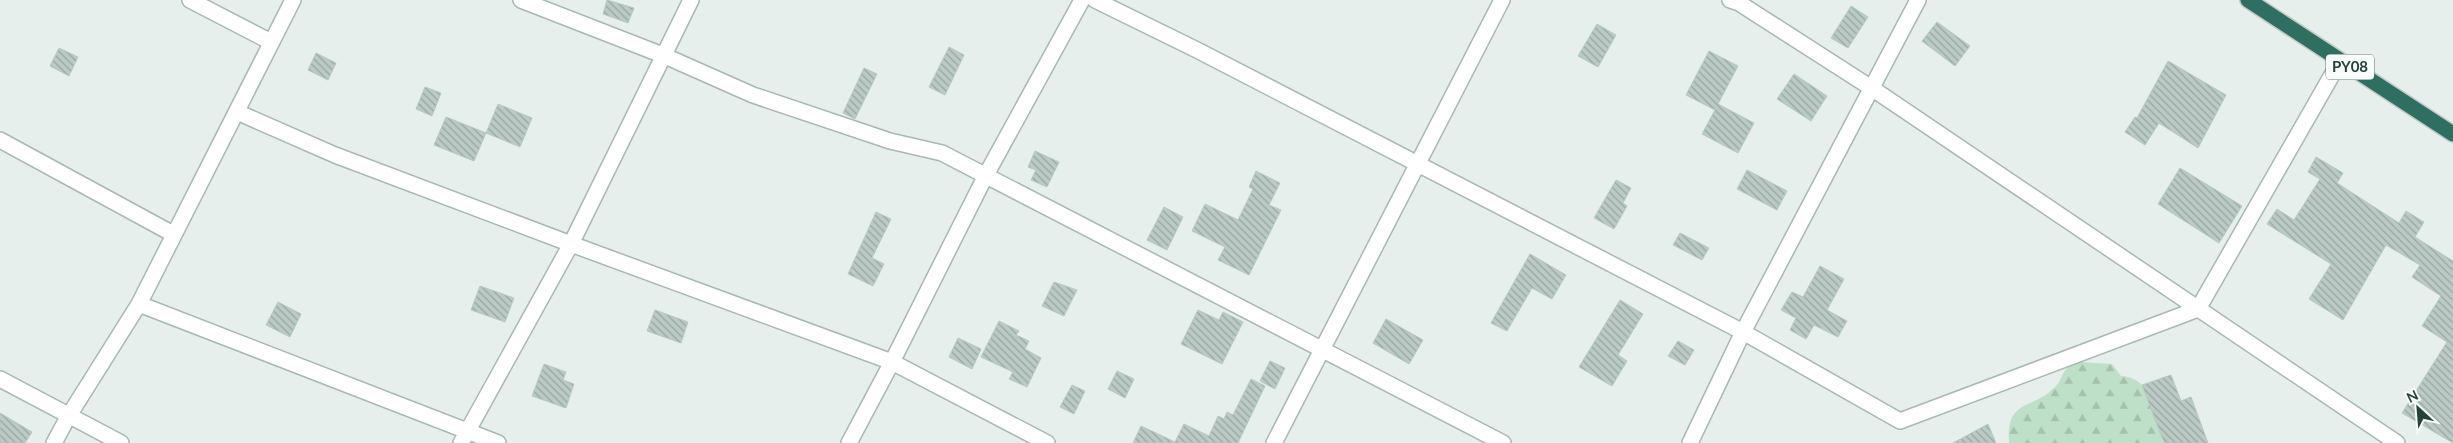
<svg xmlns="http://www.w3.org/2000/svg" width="2453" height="443" viewBox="0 0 2453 443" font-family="Lato,sans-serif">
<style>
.forest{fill:url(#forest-firs)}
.building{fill:url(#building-back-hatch);stroke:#b8c9c2}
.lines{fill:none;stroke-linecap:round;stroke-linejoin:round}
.street-casing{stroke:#a8b8b2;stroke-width:18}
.highway-casing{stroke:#c2cac8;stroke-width:18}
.street{stroke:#fff;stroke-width:15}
.highway{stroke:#2f6f62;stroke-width:15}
.labels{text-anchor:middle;stroke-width:5;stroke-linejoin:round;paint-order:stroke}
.shield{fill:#f7fbf9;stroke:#637a73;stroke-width:1}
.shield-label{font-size:15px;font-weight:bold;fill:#24423a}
</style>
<defs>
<pattern id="forest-firs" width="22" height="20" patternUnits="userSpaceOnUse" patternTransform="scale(1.25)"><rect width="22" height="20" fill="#bfe0c8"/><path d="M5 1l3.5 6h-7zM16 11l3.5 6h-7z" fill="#a4c1ad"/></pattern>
<pattern id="building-back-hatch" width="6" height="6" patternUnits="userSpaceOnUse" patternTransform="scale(1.25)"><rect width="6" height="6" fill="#bbcac4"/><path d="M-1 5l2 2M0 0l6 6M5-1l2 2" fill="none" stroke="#98a6a0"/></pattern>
</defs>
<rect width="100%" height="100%" fill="#e6efeb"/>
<path class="forest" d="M2080 362 2112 364 2121 376C2146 377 2155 402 2160 424 2161 430 2160 437 2163 443H2009C2006 399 2030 411 2054 388 2066 377 2059 367 2080 362Z"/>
<path class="building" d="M607 0 634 8 628 23 603 14Z
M1851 6 1868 17 1848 48 1831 38Z
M1937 22 1970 46 1955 66 1922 41Z
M1597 24 1616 35 1598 67 1578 56Z
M949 47 964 55 945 95 929 87Z
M59 48 78 57 69 76 50 66Z
M1709 51 1738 66 1718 104 1754 123 1738 153 1702 134 1715 110 1686 95Z
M316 53 336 63 328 80 308 70Z
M2168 61 2226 95 2198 148 2159 123 2145 145 2125 132 2135 117 2137 118Z
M864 68 877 74 855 119 843 113Z
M1794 74 1827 96 1811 121 1777 99Z
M425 87 441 93 432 116 416 109Z
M498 104 532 118 520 147 486 133Z
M446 117 486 133 474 161 434 145Z
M1035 151 1059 162 1047 187 1031 180 1036 170 1028 167Z
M2316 157 2343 173 2337 183 2399 223 2406 211 2424 222 2415 237 2453 261V443L2402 413 2447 342 2422 326 2441 296 2412 277 2420 265 2386 245 2343 320 2309 299 2331 264 2267 224 2277 209 2294 220 2320 179 2308 172Z
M2180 168 2242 206 2219 243 2158 204Z
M1747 170 1787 191 1777 210 1737 189Z
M1256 171 1280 183 1269 205 1281 210 1249 275 1218 260 1225 247 1192 231 1205 204 1238 220 1253 189 1249 187Z
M1616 180 1631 188 1623 203 1627 206 1614 229 1594 218Z
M1164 207 1183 217 1167 250 1147 240Z
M876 212 891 219 872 258 884 264 873 286 848 274Z
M1680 233 1709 248 1702 260 1673 245Z
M1530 254 1566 275 1552 299 1532 288 1507 331 1491 323Z
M1820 266 1844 279 1827 310 1847 321 1838 337 1814 325 1806 339 1790 330 1796 318 1781 310 1792 292 1803 297Z
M1054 282 1077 290 1064 316 1042 306Z
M480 286 514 298 505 322 471 310Z
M1620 300 1643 314 1618 355 1627 361 1612 386 1579 367Z
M278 302 301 314 290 337 266 325Z
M655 310 688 322 681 343 647 331Z
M1198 310 1219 320 1223 312 1243 322 1222 364 1181 344Z
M1386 319 1423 340 1409 364 1373 343Z
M999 321 1019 331 1016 335 1029 341 1025 349 1041 358 1027 387 1009 379 1013 372 981 357Z
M958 338 981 349 972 369 949 357Z
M1678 341 1694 350 1685 365 1668 356Z
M1270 361 1285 368 1275 389 1260 381Z
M544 364 566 372 563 380 574 384 566 408 532 396Z
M1117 371 1134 379 1125 398 1108 389Z
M2171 375 2181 401 2191 397 2208 443H2164L2142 385Z
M1251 379 1265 386 1238 443H1133L1141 426 1175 442 1184 424 1209 436 1218 416 1224 419 1227 412 1233 415Z
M1072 385 1085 391 1074 414 1060 407Z
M0 413 32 432 25 443H0Z
M1988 424 1996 443H1953Z"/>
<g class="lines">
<defs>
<path id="street" d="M190 0 271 42
M521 0 665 56 753 95 890 141 942 153 1503 443
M1095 0 1197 50 1743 332 1900 421 2198 309 2340 61
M1730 0 1739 3 1873 89 2397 443
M237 112 335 155 571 244 892 362 1047 443
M0 140 173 234
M139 304 498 443
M0 379 121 443
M54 443 68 417 139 304 293 0
M461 443 571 244 691 0
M849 443 892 362 986 175 1082 0
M1274 443 1502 0
M1690 443 1743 332 1918 0"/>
<path id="highway" d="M2248 0 2453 134"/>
</defs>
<use href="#street" class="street-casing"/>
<use href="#highway" class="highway-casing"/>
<use href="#street" class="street"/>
<use href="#highway" class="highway"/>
</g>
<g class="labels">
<rect class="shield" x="2326" y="54.5" width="48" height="25" rx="4"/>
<g class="shield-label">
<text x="2350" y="72">PY08</text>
</g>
</g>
<g transform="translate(2418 408) rotate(334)" stroke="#f7fbf9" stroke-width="4" paint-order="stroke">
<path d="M0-4L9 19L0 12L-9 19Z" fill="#24423a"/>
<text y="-8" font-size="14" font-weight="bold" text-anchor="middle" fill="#24423a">N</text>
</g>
</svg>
